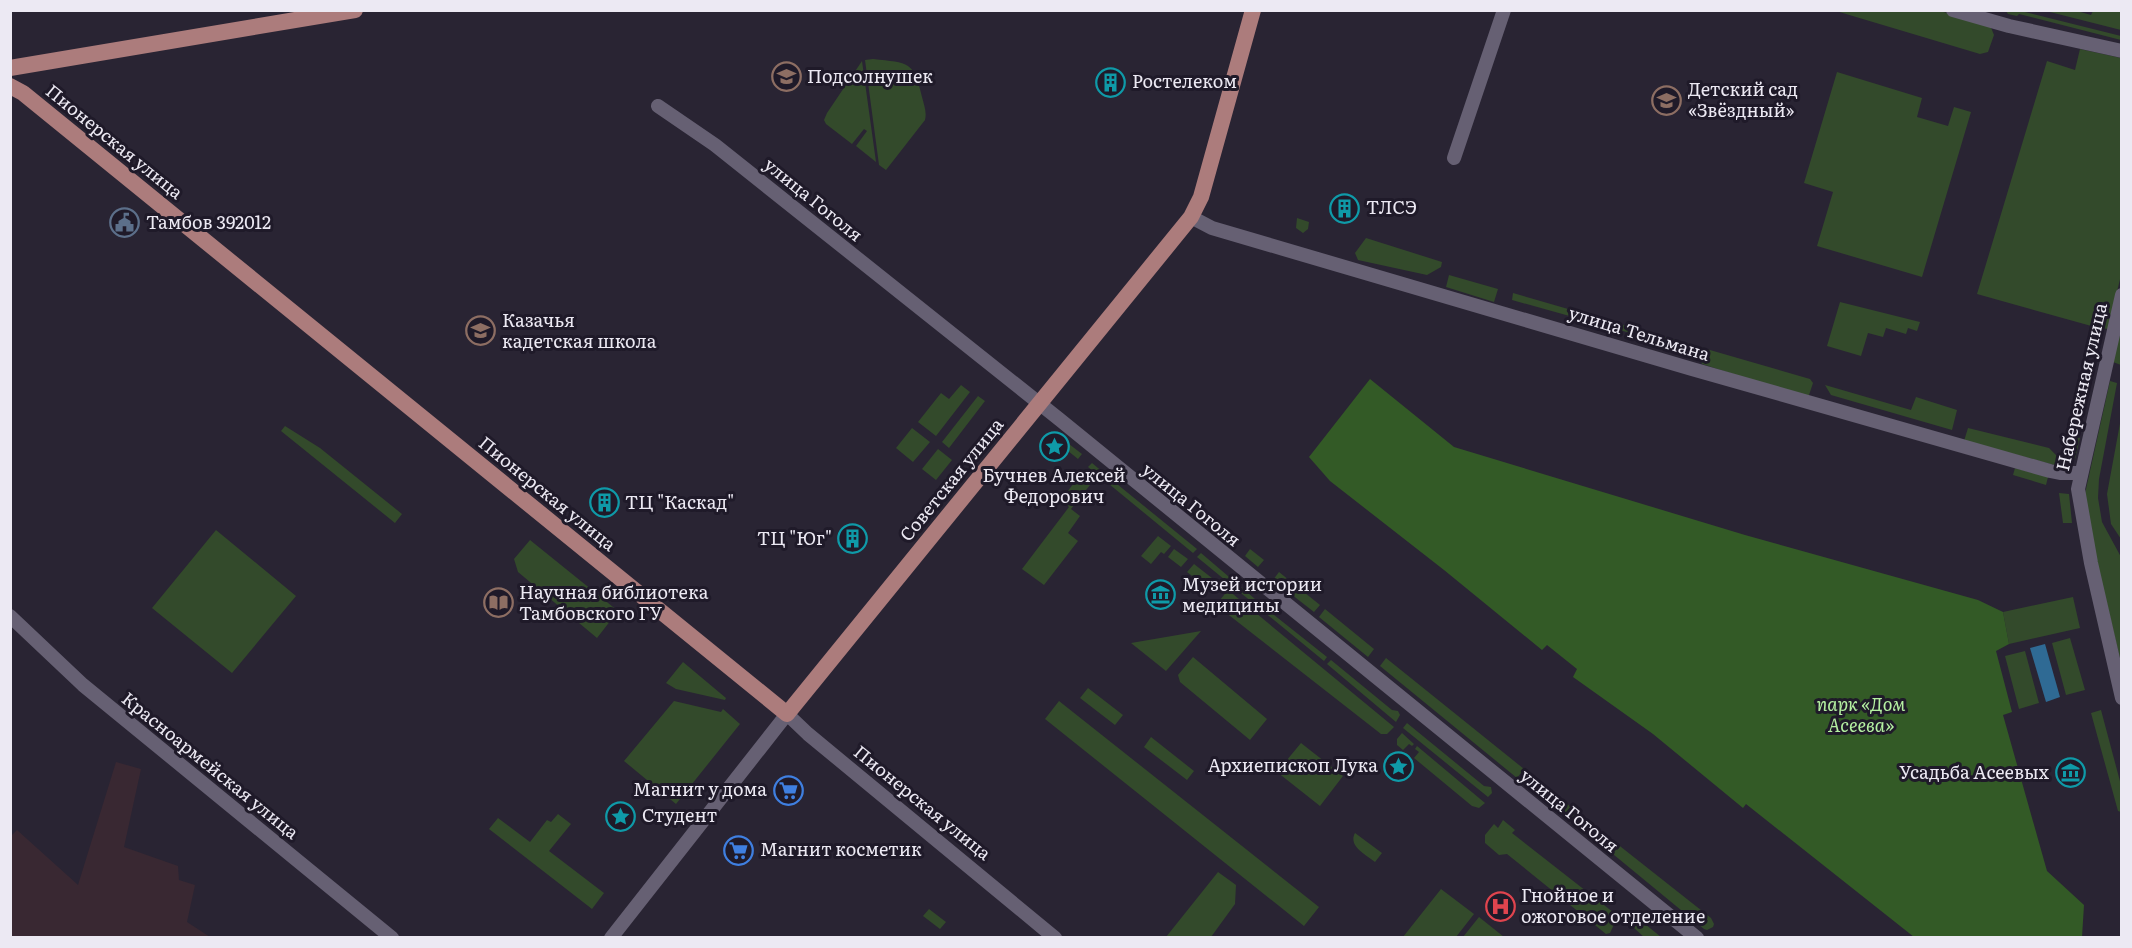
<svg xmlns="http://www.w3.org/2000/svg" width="2132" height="948" viewBox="0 0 2132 948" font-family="Literata,serif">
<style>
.industrial{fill:#392832}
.green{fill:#334a2b}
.forest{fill:#335a26}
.water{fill:#2f6a94}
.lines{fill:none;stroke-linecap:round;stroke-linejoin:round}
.minor{stroke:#666073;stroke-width:14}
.major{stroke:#ac7c7c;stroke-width:16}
.labels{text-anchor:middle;stroke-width:6;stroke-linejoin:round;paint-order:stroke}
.poi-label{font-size:18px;fill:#ece9f3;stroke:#1f1a29;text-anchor:start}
.street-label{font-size:18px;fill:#ece9f3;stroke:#1f1a29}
.park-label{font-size:18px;font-style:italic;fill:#b5f1a2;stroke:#1f1a29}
</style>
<rect width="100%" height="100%" fill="#292433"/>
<path class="industrial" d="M116 762 141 769 124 847 178 866 179 880 195 885 187 922 210 937H11V836L17 830 78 885Z"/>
<path class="green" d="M1836 11H1940L1990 25 1994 35 1988 52 1980 54Z
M2006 11H2021L2121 36V40L2019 14 2017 16 2008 14Z
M2046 11H2077L2091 15 2093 11H2121V30Z
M2080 49 2121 58 2122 271 2108 329 2095 327 1977 294 2047 61 2075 70Z
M873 59C909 63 914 61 922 97 924 105 927 112 925 120L886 170 879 165 865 60Z
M862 61 876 162 856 146 867 131 864 129 852 144 826 124 824 120 827 113Z
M1837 72 1922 98 1917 117 1948 126 1954 107 1971 112 1922 277 1817 246 1833 192 1804 183Z
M1297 218 1309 222 1308 229 1303 233 1296 228Z
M1366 238 1442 262 1441 267 1427 275 1358 260 1355 253Z
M1449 275 1498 289 1494 302 1446 287Z
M1513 293 1810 379 1813 383 1808 398 1702 364 1698 352 1512 300Z
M1840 302 1920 322 1917 331 1908 328 1906 334 1886 328 1883 337 1868 333 1861 356 1827 346Z
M2121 322V365L2113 362Z
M2110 381 2117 383 2099 479 2098 498 2102 522 2121 557V663L2085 512 2084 498Z
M961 385 970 392 936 436 918 422 941 393 949 399Z
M1825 385 1911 410 1916 397 1957 410 1952 430 1831 395Z
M978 396 985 401 949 448 942 442Z
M2121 418 2122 539H2121L2111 524 2107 494Z
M285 426 320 448 402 514 395 523 281 431Z
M912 428 930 442 913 462 896 448Z
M1968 428 2049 448 2064 463 2062 467 1964 441Z
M1056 434 1082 454 1078 459 1052 438Z
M2072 436 2080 438 2075 459 2070 443Z
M938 449 952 460 936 480 922 469Z
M1092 463 1110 478 1107 483 1088 467Z
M2015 468 2048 477 2046 485 2013 475Z
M1083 471 1094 480 1071 509 1080 516 1068 533 1078 541 1044 585 1022 569 1069 507 1061 500Z
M1112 480 1197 549 1193 553 1109 484Z
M2059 493 2069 494 2072 523H2063Z
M216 530 296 596 232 673 152 608Z
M1158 536 1171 546 1164 554 1161 552 1151 564 1141 556Z
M530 540 618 611 597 638 518 572 514 559Z
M1174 549 1188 559 1181 567 1168 557Z
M1250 549 1264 560 1258 567 1245 556Z
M1201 553 1255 599H1263L1264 607 1327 657 1324 661 1197 557Z
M1194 564 1217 582 1210 590 1187 572Z
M1279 572 1320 605 1314 612 1273 580Z
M1228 590 1394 727 1387 734H1381L1216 605Z
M2073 597 2080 628 2009 644 2003 612Z
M1325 609 1374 649 1368 657 1319 617Z
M1201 631 1166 671 1131 643Z
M2070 638 2085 690 2066 695 2052 643Z
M2025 651 2039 703 2019 709 2005 656Z
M1193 657 1267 719 1250 740 1180 682 1178 675Z
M1386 658 1524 769 1517 778 1380 666Z
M1331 660 1392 710 1398 711 1400 715 1396 722 1327 664Z
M683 662 726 698 725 700 676 689 666 683Z
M1088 688 1123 715 1115 725 1080 698Z
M674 701 721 712 723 709 740 724 676 804 624 761Z
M1059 701 1319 907 1304 926 1045 719Z
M2101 710 2121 785V812L2118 811 2091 713Z
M1407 723 1484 786 1491 787 1492 793 1488 797 1403 728Z
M1402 733 1414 744 1412 746 1409 744 1403 750 1397 745V739Z
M1151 737 1194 771 1187 780 1144 747Z
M1301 743 1343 776 1320 806 1277 772Z
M1417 746 1485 803 1479 808 1472 806 1414 758 1419 752 1415 749Z
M1530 774 1556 795 1550 804 1523 783Z
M1562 800 1584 817 1578 826 1555 809Z
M558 814 571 824 549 851 604 893 592 909 489 829 498 818 530 842 547 820 551 822Z
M1503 820 1515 830 1512 833 1618 916 1610 933 1606 934 1507 854 1499 855 1485 843V835L1494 824 1498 828Z
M1597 828 1711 918 1714 924 1713 927 1707 930 1704 929 1591 836 1592 831Z
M1355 833 1382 853 1375 862C1365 854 1348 846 1355 833Z
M1218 872 1236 885 1235 904 1211 937H1166Z
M1441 889 1474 914 1456 937H1403Z
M929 909 946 922 940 929 923 916Z
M1479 917 1504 937H1463Z
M1640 920 1661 937H1644L1634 928Z"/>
<path class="forest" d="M1370 379 1454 447 1745 535 1978 600 2003 612 2009 644 1996 651 2012 712 2003 715 2047 871 2084 905 2082 937H1914L1746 804 1743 808 1653 734 1573 677 1577 669 1547 645 1542 650 1444 570 1330 481 1309 457Z"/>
<path class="water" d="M2045 644 2060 697 2046 702 2030 648Z"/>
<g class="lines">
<path class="minor" d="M1953 10 2009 26 2122 51
M658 106 715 145 1059 419 1697 938
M1454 158 1504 10
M1191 217 1212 228 1692 369 2050 471 2060 473H2081
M2122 295 2078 489 2091 563 2122 698
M10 616 83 685 392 938
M611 938 787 714 808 734 1055 938"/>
<path class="major" d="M10 68 355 10
M10 86 23 93 787 714 1191 217 1201 197 1253 10"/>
</g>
<defs>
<symbol id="school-ring" viewBox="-11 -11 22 22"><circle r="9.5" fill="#1f1a29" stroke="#8d6e63" stroke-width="1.5"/><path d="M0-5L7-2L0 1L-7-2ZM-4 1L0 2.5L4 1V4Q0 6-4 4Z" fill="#8d6e63"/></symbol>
<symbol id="building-ring" viewBox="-11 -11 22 22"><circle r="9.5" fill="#1f1a29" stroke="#0f9aa8" stroke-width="1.5"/><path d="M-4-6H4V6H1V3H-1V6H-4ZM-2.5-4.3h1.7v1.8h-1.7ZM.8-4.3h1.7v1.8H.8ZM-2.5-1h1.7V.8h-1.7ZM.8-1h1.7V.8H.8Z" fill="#0f9aa8"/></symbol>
<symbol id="civic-ring" viewBox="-11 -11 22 22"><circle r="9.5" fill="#1f1a29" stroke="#5c6f8a" stroke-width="1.5"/><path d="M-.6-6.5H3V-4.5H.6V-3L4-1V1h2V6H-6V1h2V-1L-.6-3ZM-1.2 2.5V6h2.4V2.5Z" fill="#5c6f8a"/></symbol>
<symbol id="sight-ring" viewBox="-11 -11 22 22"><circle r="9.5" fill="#1f1a29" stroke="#0f9aa8" stroke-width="1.5"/><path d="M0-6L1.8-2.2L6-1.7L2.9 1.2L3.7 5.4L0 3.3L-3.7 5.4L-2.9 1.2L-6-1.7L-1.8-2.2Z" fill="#0f9aa8"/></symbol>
<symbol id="museum-ring" viewBox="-11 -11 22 22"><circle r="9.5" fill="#1f1a29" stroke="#0f9aa8" stroke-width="1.5"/><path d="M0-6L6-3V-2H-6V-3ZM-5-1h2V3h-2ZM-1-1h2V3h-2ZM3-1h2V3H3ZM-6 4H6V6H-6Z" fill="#0f9aa8"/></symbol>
<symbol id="library-ring" viewBox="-11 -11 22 22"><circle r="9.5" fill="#1f1a29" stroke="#8d6e63" stroke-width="1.5"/><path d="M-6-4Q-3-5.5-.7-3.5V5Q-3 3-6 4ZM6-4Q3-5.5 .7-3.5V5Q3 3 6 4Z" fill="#8d6e63"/></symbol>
<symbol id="supermarket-ring" viewBox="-11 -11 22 22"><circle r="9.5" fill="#1f1a29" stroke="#3f7fe0" stroke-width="1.5"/><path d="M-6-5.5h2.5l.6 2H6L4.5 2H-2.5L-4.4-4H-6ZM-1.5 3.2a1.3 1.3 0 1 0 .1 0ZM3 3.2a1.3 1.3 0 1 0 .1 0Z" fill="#3f7fe0"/></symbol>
<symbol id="hospital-ring" viewBox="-11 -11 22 22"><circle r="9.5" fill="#1f1a29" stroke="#e0444e" stroke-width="1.5"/><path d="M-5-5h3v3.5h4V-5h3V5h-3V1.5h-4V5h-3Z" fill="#e0444e"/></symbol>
</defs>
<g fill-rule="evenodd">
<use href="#school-ring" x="770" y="60" width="33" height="33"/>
<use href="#building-ring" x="1094" y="66" width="33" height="33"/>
<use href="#school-ring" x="1650" y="84" width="33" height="33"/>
<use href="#building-ring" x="1328" y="192" width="33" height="33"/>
<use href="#civic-ring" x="108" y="206" width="33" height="33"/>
<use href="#school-ring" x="464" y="314" width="33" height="33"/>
<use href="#sight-ring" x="1038" y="430" width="33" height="33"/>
<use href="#building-ring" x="588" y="486" width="33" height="33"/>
<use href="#building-ring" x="836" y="522" width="33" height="33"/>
<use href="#museum-ring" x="1144" y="578" width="33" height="33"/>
<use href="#library-ring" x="482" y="586" width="33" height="33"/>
<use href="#sight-ring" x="1382" y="750" width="33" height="33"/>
<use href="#museum-ring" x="2054" y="756" width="33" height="33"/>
<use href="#supermarket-ring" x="772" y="774" width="33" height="33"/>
<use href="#sight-ring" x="604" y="800" width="33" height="33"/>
<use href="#supermarket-ring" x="722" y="834" width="33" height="33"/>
<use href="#hospital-ring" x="1484" y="890" width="33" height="33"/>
</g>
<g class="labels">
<g class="poi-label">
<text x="807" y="83">Подсолнушек</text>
<text x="1132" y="88">Ростелеком</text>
<text x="1688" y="96">Детский сад<tspan x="1688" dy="21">«Звёздный»</tspan></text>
<text x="1366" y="214">ТЛСЭ</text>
<text x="146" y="229">Тамбов 392012</text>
<text x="502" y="327">Казачья<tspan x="502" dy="21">кадетская школа</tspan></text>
<text x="1054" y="482" text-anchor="middle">Бучнев Алексей<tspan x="1054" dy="21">Федорович</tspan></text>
<text x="625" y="509">ТЦ "Каскад"</text>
<text x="832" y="545" text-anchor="end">ТЦ "Юг"</text>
<text x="1182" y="591">Музей истории<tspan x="1182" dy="21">медицины</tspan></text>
<text x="519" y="599">Научная библиотека<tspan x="519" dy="21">Тамбовского ГУ</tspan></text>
<text x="1378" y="772" text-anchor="end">Архиепископ Лука</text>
<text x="2049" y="779" text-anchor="end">Усадьба Асеевых</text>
<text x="767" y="796" text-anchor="end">Магнит у дома</text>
<text x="642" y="822">Студент</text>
<text x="760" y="856">Магнит косметик</text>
<text x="1521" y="902">Гнойное и<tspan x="1521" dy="21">ожоговое отделение</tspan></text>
</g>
<g class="street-label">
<text transform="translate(114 142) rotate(39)" y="6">Пионерская улица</text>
<text transform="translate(813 200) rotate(39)" y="6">улица Гоголя</text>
<text transform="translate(1639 334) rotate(17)" y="6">улица Тельмана</text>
<text transform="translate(2082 387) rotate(-77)" y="6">Набережная улица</text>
<text transform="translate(952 480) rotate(-51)" y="6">Советская улица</text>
<text transform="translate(547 494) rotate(39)" y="6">Пионерская улица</text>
<text transform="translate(1191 505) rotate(39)" y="6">улица Гоголя</text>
<text transform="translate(210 766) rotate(39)" y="6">Красноармейская улица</text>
<text transform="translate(922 803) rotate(39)" y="6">Пионерская улица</text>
<text transform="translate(1569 811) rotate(39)" y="6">улица Гоголя</text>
</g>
<g class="park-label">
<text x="1861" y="711">парк «Дом<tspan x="1861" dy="21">Асеева»</tspan></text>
</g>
</g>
<rect width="2132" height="948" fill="none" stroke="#ece9f3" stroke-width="24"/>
</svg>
